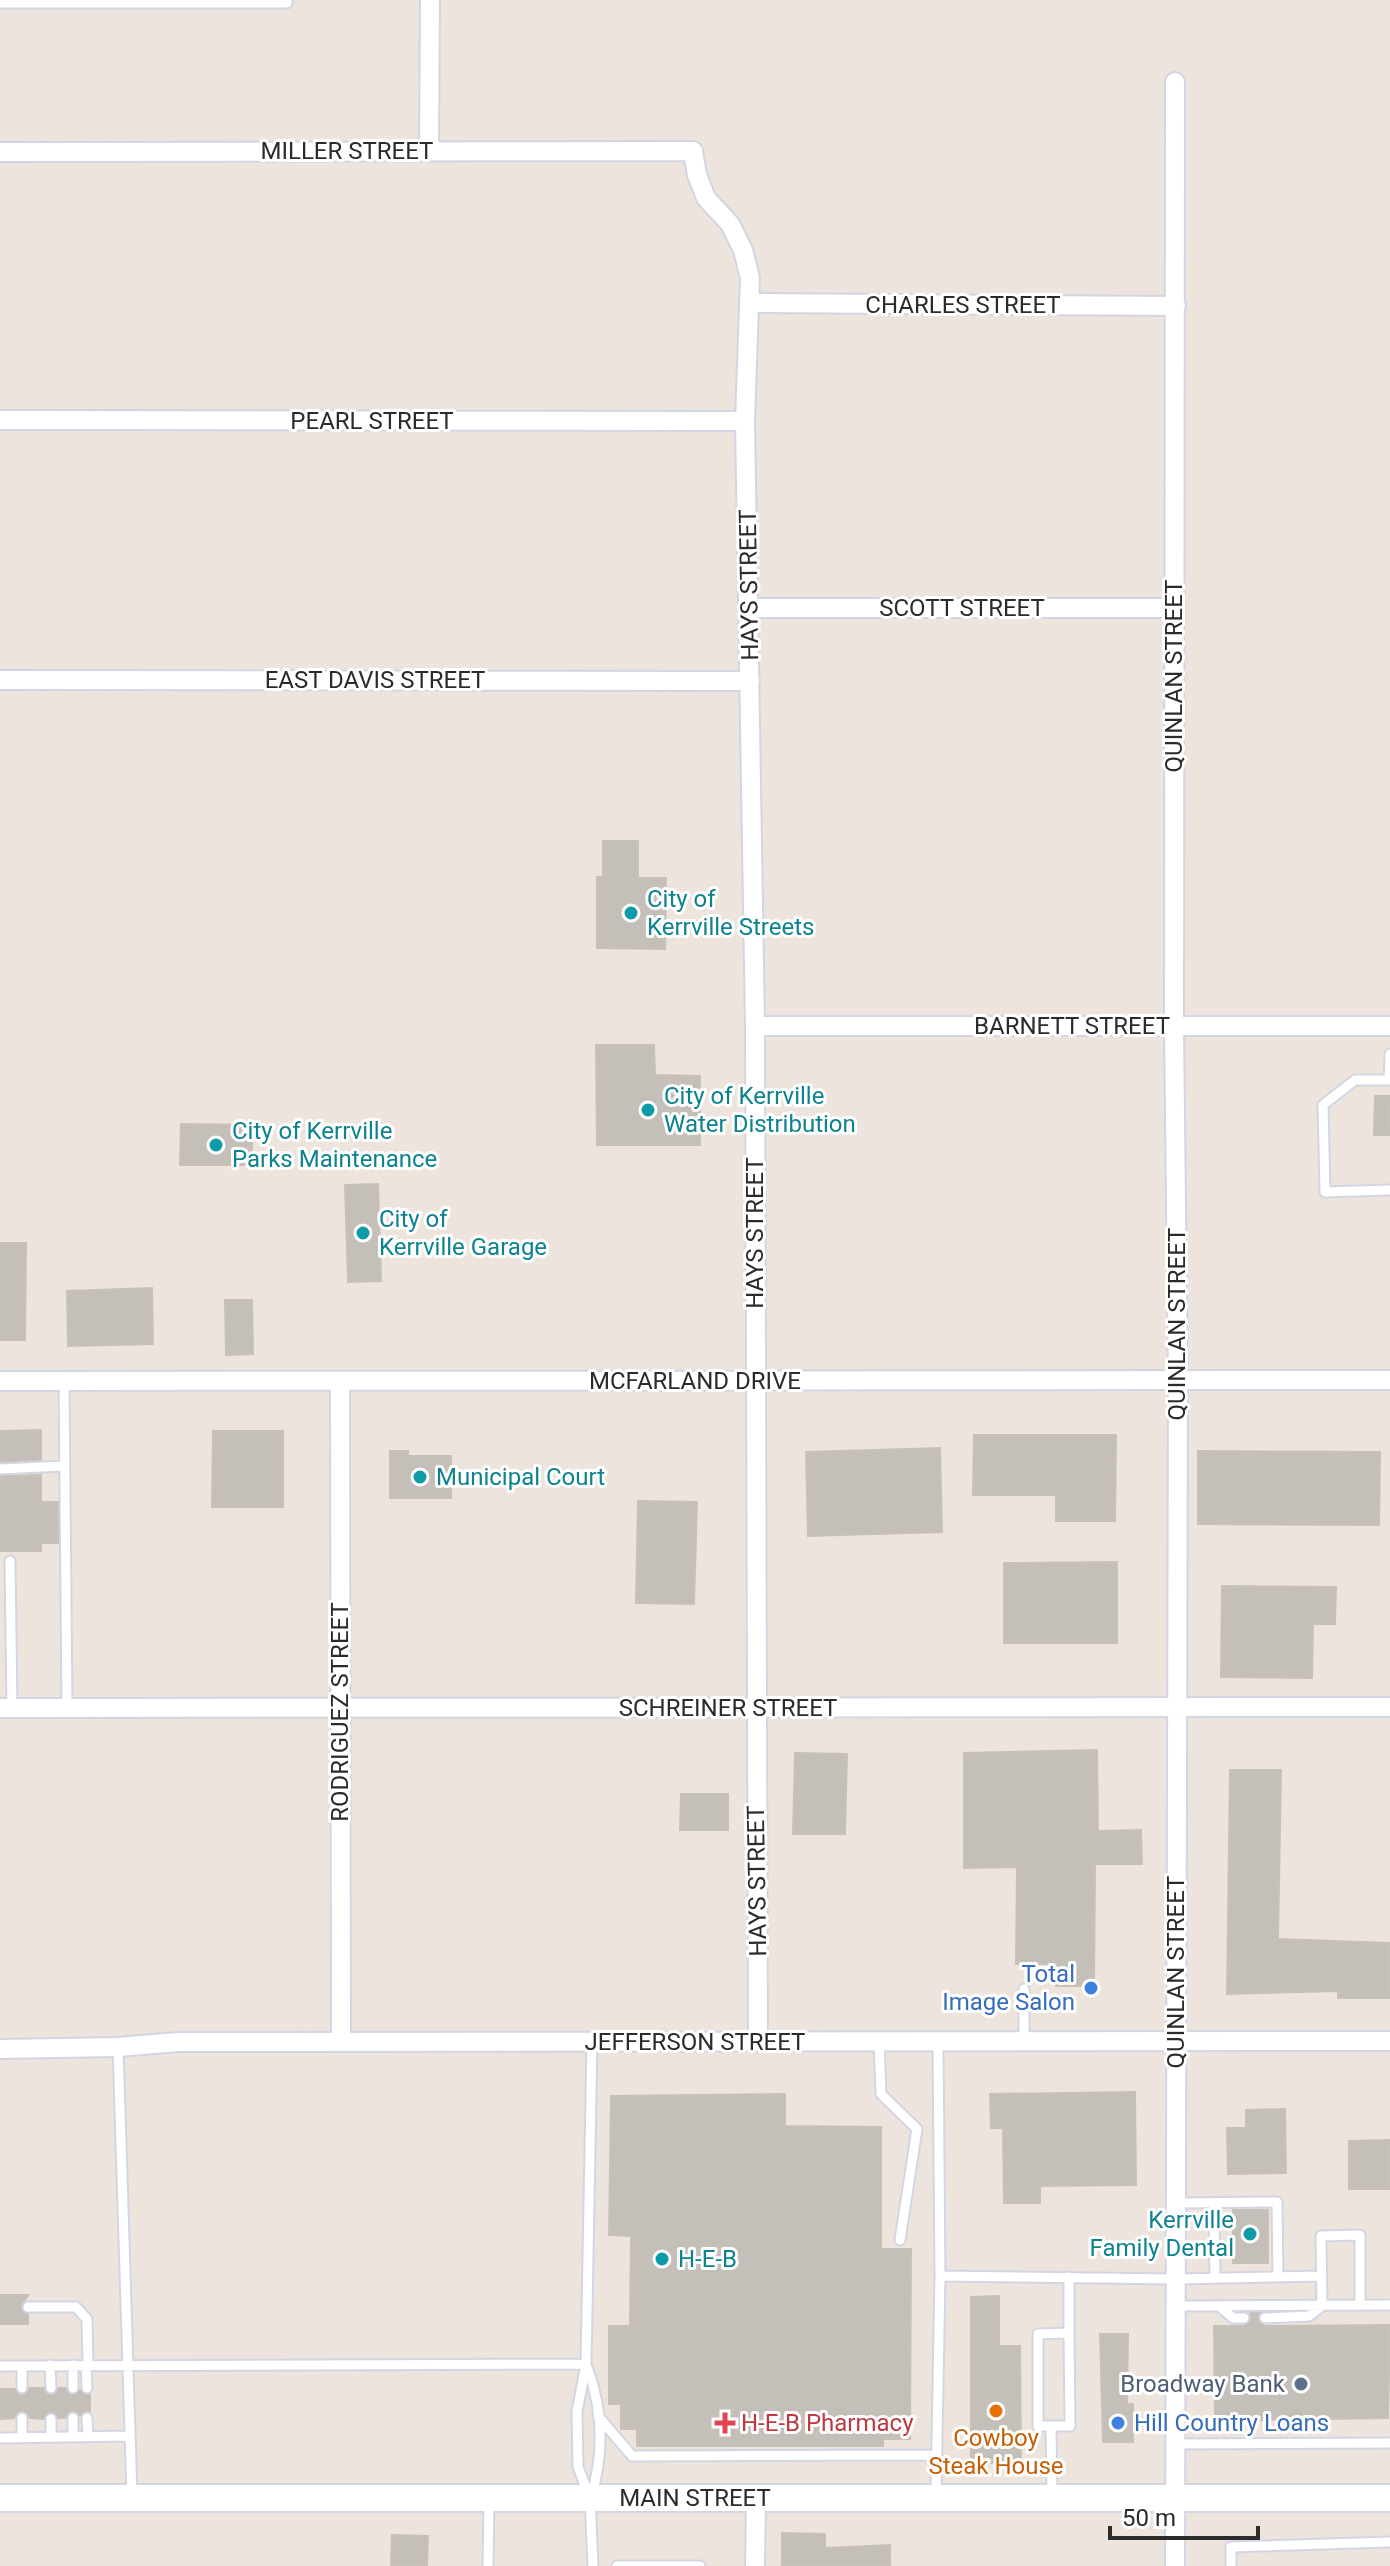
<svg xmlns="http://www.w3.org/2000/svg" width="1390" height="2566" viewBox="0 0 1390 2566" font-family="Roboto,sans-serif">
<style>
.building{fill:#c5bfb9;stroke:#c8c1b7;stroke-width:2}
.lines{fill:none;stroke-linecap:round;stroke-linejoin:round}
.lane-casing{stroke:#d2d6e4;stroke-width:13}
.street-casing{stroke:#d2d6e4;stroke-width:22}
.secondary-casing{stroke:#d2d6e4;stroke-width:30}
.lane{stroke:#fff;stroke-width:9}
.street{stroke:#fff;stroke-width:18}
.secondary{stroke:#fff;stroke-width:26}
.culture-dot{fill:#0f9aa8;stroke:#fff;stroke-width:3}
.shop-dot{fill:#3f7fe0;stroke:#fff;stroke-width:3}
.service-dot{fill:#5c6f8a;stroke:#fff;stroke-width:3}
.food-dot{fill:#e8710a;stroke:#fff;stroke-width:3}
.health-dot{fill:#e0444e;stroke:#fff;stroke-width:3}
.labels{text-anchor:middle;stroke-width:6;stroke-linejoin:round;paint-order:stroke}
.street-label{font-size:24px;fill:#2b2b2b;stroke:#fff}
.culture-label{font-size:24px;fill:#0d838f;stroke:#fff;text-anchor:start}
.shop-label{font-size:24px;fill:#366cbe;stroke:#fff;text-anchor:end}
.service-label{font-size:24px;fill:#4e5e75;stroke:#fff;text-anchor:end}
.health-label{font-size:24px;fill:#be3a42;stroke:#fff;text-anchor:start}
.food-label{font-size:24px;fill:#c56008;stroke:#fff}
</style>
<rect width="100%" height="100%" fill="#ede5dd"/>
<path class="building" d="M603 841H638V878H666L665 949 597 948V877H603Z
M596 1045H654L655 1075 700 1076V1145H597Z
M1375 1096H1390V1135H1374Z
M181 1124 252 1125V1165H180Z
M378 1184 381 1281 348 1282 345 1185Z
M0 1243H26L25 1340H0Z
M152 1288 153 1344 68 1346 67 1291Z
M225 1300H252L253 1354 226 1355Z
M41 1430V1460L0 1462V1431Z
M213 1431H283V1507H212Z
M974 1435H1116L1115 1521H1056V1495H973Z
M940 1448 942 1532 808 1536 806 1452Z
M390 1451H408V1456H451V1498H390Z
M1198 1451 1380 1452 1379 1525 1198 1524Z
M41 1475V1502H58V1543H41V1551H0V1476Z
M638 1501 697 1502 694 1604 636 1603Z
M1117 1562V1643H1004V1563Z
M1222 1586 1336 1587 1335 1624H1313L1312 1678 1221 1677Z
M1097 1750 1098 1831 1141 1830 1142 1864H1095L1094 1986H1056V1964H1016L1017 1867 964 1868V1753Z
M795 1753 847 1754 845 1834H793Z
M1230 1770H1281L1278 1939 1390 1943V1998H1338V1991L1227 1994Z
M681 1794H728V1830H680Z
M1135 2092 1136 2185 1040 2186V2203H1004L1003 2128H991L990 2094Z
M785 2094V2126L881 2127V2249H911L910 2439H883V2446H637V2429H621V2404H609V2326H630L631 2236 609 2235 611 2096Z
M1285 2109 1286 2173 1228 2174 1227 2128H1246V2110Z
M1390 2140V2189H1349V2141Z
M1233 2210H1268V2263H1233Z
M0 2295H28L21 2306 28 2314V2324H0Z
M999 2296V2346H1020L1021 2463H971V2297Z
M1250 2313H1260L1258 2321 1265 2326 1390 2325 1388 2418 1215 2421 1214 2326H1244L1251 2321Z
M1100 2334H1128L1127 2404H1133V2442H1103Z
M29 2388H44L51 2395 58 2388H66L72 2395 80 2390 90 2395V2411L80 2416 70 2411 66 2418H58L50 2412 44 2419 30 2418 21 2411 14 2418 0 2419V2389H15L23 2395Z
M782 2533 825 2534V2548L890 2545V2566H782Z
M392 2535 428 2536 427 2566H391Z"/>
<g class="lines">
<defs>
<path id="lane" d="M0 3H287V0
M1389 1080 1390 1054
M1390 1080H1355L1323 1105 1325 1192 1390 1190
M64 1381 67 1708
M0 1469 64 1466
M10 1561 12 1708
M1024 1989V2041
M592 2041 586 2364 577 2412 578 2467 590 2498 593 2566
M879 2041 881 2094 917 2129 900 2240
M118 2047 132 2496
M1178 2203 1277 2202 1278 2277
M1214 2203 1215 2278
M940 2276 1177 2279 1322 2276
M1069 2277V2333
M1176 2306 1390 2305
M1219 2306 1233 2318H1244
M28 2307H76L87 2319 88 2365
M1265 2318 1309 2316 1322 2306 1321 2236 1360 2235V2305
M1069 2333 1070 2426H1038V2334Z
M50 2365 51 2388
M86 2365 87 2388
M0 2366 586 2364
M22 2366V2388
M587 2367C603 2409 604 2454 591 2497
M73 2388V2365
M598 2416 632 2456 937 2455
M22 2418V2438
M87 2418 88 2437
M51 2419V2437
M1051 2426 1052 2494
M73 2437V2418
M0 2438 130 2436
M1175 2444 1390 2443
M936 2495 940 2276 938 2042
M488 2566 489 2501
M617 2566H700
M1231 2566V2547L1390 2542"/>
<path id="street" d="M1175 82 1174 1027 1178 1380 1175 2566
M429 151 430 0
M0 152 693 151 697 175 706 198 730 224 743 250 750 278 745 421 755 1026 758 2042
M749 303 1176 306
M0 420 745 421
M751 608H1174
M0 680 750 681
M755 1026H1390
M0 1381 1390 1380
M340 1381 341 2042
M0 1708 1390 1707
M0 2049 118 2047 178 2042 1390 2041
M755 2566 756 2498"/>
<path id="secondary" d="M0 2498H1390"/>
</defs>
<use href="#lane" class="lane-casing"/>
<use href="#street" class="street-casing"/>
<use href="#secondary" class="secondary-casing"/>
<use href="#lane" class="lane"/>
<use href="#street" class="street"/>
<use href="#secondary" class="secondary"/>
</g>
<g class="culture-dot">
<circle cx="631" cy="913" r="8"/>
<circle cx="648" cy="1110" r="8"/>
<circle cx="216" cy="1145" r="8"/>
<circle cx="363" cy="1233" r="8"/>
<circle cx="420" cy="1477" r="8"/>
<circle cx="1250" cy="2234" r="8"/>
<circle cx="662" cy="2259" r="8"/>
</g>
<g class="shop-dot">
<circle cx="1091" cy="1988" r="8"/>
<circle cx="1118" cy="2423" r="8"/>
</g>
<circle class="service-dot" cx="1301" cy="2384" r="8"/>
<circle class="food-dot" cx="996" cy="2411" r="8"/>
<path class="health-dot" d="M721 2411h8v8h8v8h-8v8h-8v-8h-8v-8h8z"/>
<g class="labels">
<g class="street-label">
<text x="347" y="159">MILLER STREET</text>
<text x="963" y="313">CHARLES STREET</text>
<text x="372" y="429">PEARL STREET</text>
<text transform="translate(749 585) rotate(-91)" y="8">HAYS STREET</text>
<text x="962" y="616">SCOTT STREET</text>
<text transform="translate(1174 676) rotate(-90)" y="8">QUINLAN STREET</text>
<text x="375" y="688">EAST DAVIS STREET</text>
<text x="1072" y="1034">BARNETT STREET</text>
<text transform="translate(755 1233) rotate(-90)" y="8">HAYS STREET</text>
<text transform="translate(1177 1324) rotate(-90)" y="8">QUINLAN STREET</text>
<text x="695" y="1389">MCFARLAND DRIVE</text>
<text x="728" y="1716">SCHREINER STREET</text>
<text transform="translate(340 1712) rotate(-90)" y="8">RODRIGUEZ STREET</text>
<text transform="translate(757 1881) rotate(-91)" y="8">HAYS STREET</text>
<text transform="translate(1176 1972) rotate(-90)" y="8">QUINLAN STREET</text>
<text x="695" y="2050">JEFFERSON STREET</text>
<text x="695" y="2506">MAIN STREET</text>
</g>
<g class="culture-label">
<text x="647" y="907">City of<tspan x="647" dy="28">Kerrville Streets</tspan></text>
<text x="664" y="1104">City of Kerrville<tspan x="664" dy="28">Water Distribution</tspan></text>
<text x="232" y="1139">City of Kerrville<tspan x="232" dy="28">Parks Maintenance</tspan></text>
<text x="379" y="1227">City of<tspan x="379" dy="28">Kerrville Garage</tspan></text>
<text x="436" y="1485">Municipal Court</text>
<text x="1234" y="2228" text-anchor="end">Kerrville<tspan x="1234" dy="28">Family Dental</tspan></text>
<text x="678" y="2267">H-E-B</text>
</g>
<g class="shop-label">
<text x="1075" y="1982">Total<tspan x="1075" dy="28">Image Salon</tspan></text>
<text x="1134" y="2431" text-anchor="start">Hill Country Loans</text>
</g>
<g class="service-label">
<text x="1285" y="2392">Broadway Bank</text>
</g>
<g class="health-label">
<text x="741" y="2431">H-E-B Pharmacy</text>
</g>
<g class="food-label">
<text x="996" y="2446">Cowboy<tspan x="996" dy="28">Steak House</tspan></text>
</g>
</g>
<path d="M1110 2526v12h148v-12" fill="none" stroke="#2b2b2b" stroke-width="4"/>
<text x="1122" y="2526" font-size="24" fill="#2b2b2b" stroke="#ffffff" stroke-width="6" paint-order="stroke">50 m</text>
</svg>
